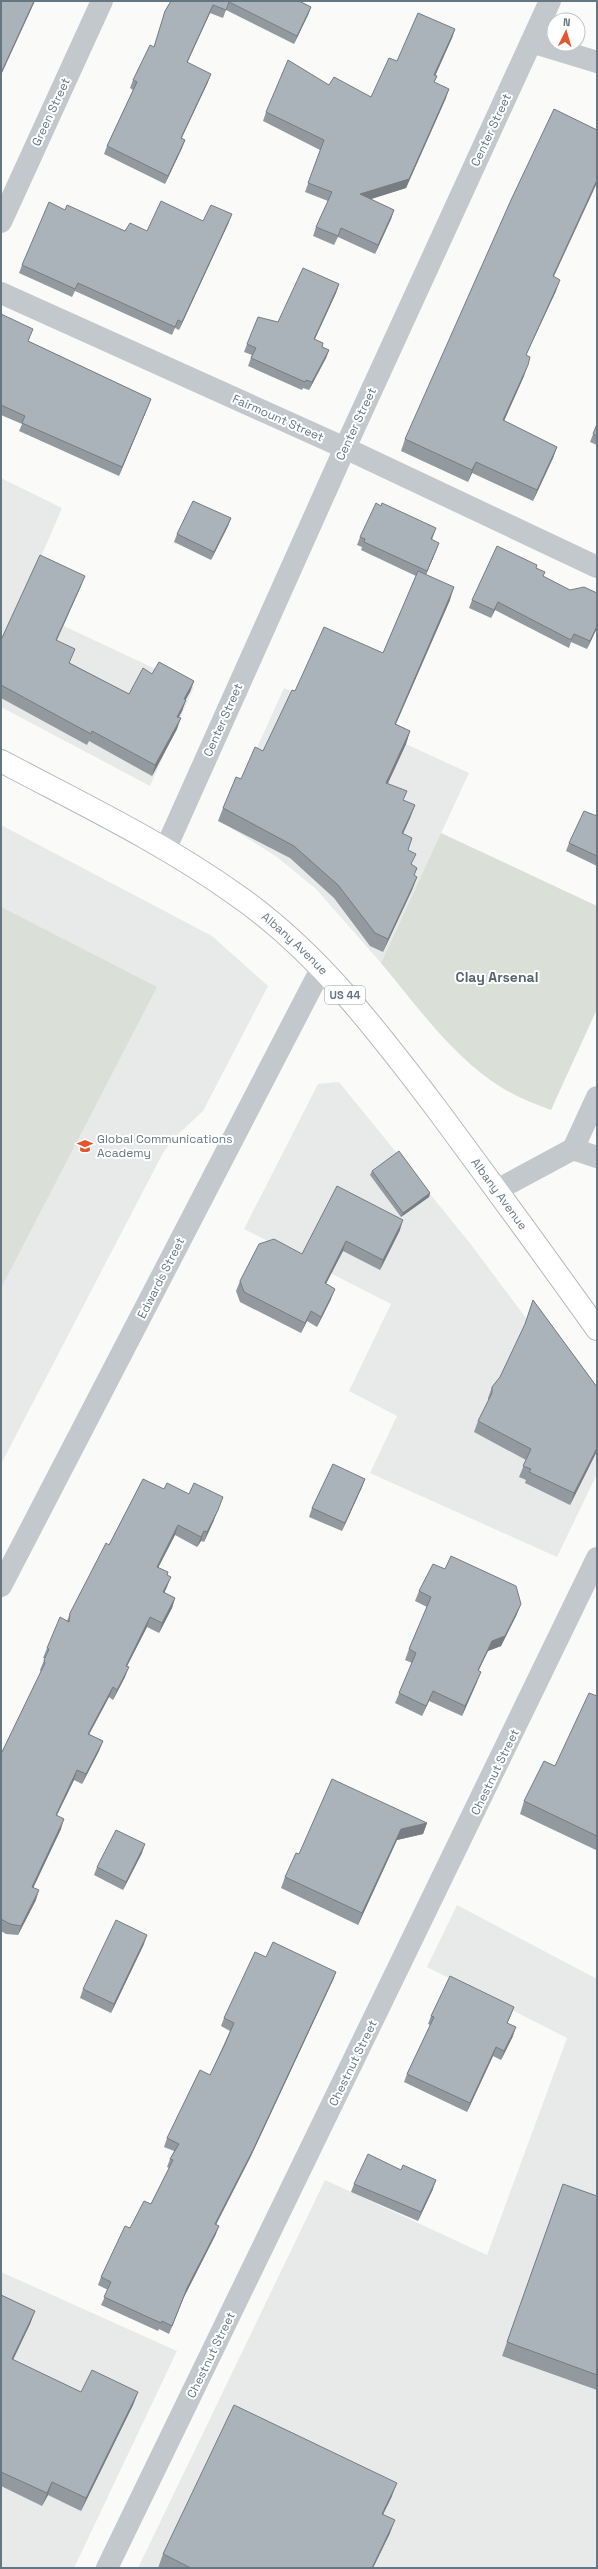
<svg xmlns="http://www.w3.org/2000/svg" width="598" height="2569" viewBox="0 0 598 2569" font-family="'Space Grotesk',sans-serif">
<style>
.built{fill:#e8e9e9}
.green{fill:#dadfd7}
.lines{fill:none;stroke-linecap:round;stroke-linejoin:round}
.highway-casing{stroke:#b4b9bd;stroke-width:24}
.minor{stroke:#c3c8cc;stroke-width:22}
.highway{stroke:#fff;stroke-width:22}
.wall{fill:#929a9f}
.shaded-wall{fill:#777d82}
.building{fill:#aab3b9;stroke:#777d82}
.labels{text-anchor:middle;stroke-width:4;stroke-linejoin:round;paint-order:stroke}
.shield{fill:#fff;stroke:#939fa8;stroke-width:1}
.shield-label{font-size:11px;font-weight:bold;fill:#657683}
.street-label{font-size:12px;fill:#657683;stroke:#fff}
.poi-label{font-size:12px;fill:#657683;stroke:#fff;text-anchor:start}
.quarter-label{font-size:14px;font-weight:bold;fill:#57646e;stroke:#fff}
</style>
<rect width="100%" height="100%" fill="#fafaf8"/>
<path class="built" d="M1 478 62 508 34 573 59 604 70 611 64 626 194 687 150 786 1 707Z
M284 688 469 773 381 963 316 889 277 857 223 823Z
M1 825 212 936 268 986 203 1111 173 1139 163 1153 1 1464Z
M339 1082 469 1242 597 1413V1474L557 1557 370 1473 397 1416 349 1391 391 1304 244 1229 318 1084Z
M457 1905 597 1979V2568H138L325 2180 487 2255 567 2038 427 1967Z
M1 2272 177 2351 74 2568H1Z"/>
<path class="green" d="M441 833 597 906V1009L551 1110C535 1104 519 1098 504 1089 454 1059 418 1007 381 963Z
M1 907 157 987 1 1288Z"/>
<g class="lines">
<defs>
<g id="highway">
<path id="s1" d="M1 761C80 803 162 842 235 894 316 950 377 1030 436 1108 490 1181 544 1255 597 1329"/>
</g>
</defs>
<use href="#highway" class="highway-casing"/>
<path class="minor" d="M531 42 597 62
M1 222 102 1
M1 293 345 448 597 567
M165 850 345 448 550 1
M573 1149 597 1097
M497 1190 573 1149 597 1157
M1 1586 321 969
M107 2568 597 1558"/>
<use href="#highway" class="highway"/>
</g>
<path class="wall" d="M171 1H299L311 7 308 15 294 44 226 10 223 18 210 13 187 62 208 82 181 138 185 140 182 148 165 184 104 154 107 146 133 90 130 88 133 80 154 47 165 11Z
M455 29 452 38 435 76H437L434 83 446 98 406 188 370 199 394 210 391 219 375 254 338 237 334 245 313 236 316 227 328 201 305 192 320 150 263 121 266 112 329 85 371 97 397 61Z
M65 210 125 231H147L203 221 229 222 179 330 175 328 172 335 75 291 72 297 19 273 22 265Z
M554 276 556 291 526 355 524 376 504 421 557 447 553 458 533 501 472 473 468 482 401 451 405 439Z
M339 284 336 293 315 339 322 347 329 350 326 358 309 390 303 388 302 390 248 366 252 355 244 352 247 344 278 322Z
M1 314 30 337 28 341 151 399 119 476 19 431 22 424 1 415Z
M597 424V445L590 442Z
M231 518 228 526 211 560 174 542 177 534Z
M436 528 432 540 436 551 426 575 450 600 396 724 410 731 406 744 388 783 403 800 415 805 410 818 403 834 412 865 417 868 414 875 417 877 412 890 383 952 370 946 334 898 290 858 218 821 223 808 241 779 263 751 295 691 383 653 416 576 361 550 362 547 357 545 360 537Z
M536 568 545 572 543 576 597 628 587 649 571 642 569 648 495 610 491 618 469 608 472 600Z
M81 586 57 640 70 663 129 694 152 674 194 681 190 692 185 700H186L182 711 179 717 177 729 152 776 89 741 87 745 1 698V640Z
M597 816V866L566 851 569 843Z
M372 1171 430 1193 429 1197 401 1217 370 1175Z
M337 1186 400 1230 380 1270 343 1251 326 1284 331 1299 317 1327 307 1321 301 1333 240 1302 236 1291 240 1281 302 1254Z
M533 1300 597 1387V1451L570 1505 525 1483 526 1480 519 1477 526 1460 474 1432 478 1421 488 1401V1398L492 1387 500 1377 524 1327Z
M143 1479 214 1520 204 1542 201 1541 197 1547 175 1535 158 1567 167 1575V1587L164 1592 175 1598 172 1608 159 1633 147 1627 127 1666 125 1677 113 1700 109 1697 89 1734 103 1741 99 1751 82 1784 74 1780 57 1815 61 1829 33 1887 36 1900 18 1935 6 1934 1 1931V1754L41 1672 40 1670 45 1658H43L47 1648 67 1621 70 1613 109 1545Z
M365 1479 362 1487 342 1531 309 1517 312 1508Z
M419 1591 517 1614 501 1646 488 1651 478 1671 477 1682 462 1716 429 1701 422 1716 395 1703 412 1663 405 1660 409 1649 427 1607 415 1601Z
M597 1696V1849L596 1850 520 1814 524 1801 555 1766Z
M427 1823 423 1834 397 1840 358 1925 281 1888 285 1877 299 1854Z
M142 1853 123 1890 94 1875 97 1867Z
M144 1944 111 2013 80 1998 83 1989Z
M266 1957 336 1972 333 1980 250 2158 216 2225V2234L184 2297 169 2334 159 2329 158 2331 101 2305 108 2290 98 2285 101 2277 130 2228 151 2204 169 2168 167 2167 170 2159 174 2151 164 2147 167 2138 210 2075 230 2031 221 2026 224 2018Z
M511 2015 507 2023 513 2036 501 2060 493 2056 467 2112 404 2082 407 2074 430 2025 428 2024 431 2016Z
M354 2184 433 2189 418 2221 351 2192Z
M563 2184 597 2196V2390L502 2356Z
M1 2295 35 2311 30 2324 13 2360 81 2392H138L133 2405 81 2511 48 2495 42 2506 1 2486Z
M392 2496 383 2514 390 2533 373 2568H158L163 2554Z"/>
<path class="shaded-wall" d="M34 1H35L1 75V73Z
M213 5 210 13 184 70 187 62Z
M311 7 308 15 294 44 297 36Z
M455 29 452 38 431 85 434 75Z
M211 74 208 82 178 146 181 138Z
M449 89 446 98 406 188 356 204 360 194Z
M185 140 182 148 165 184 168 176Z
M597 180V183L549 287 553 276Z
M394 210 391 219 375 254 378 245Z
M232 214 229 222 179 330 182 322Z
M560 280 556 291 521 366 526 355Z
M339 284 336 293 311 347 314 339Z
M329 350 326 358 309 390 312 382Z
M528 365 524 376 499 432 503 420Z
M151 399 148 407 119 476 122 467Z
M557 447 553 458 533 501 537 490Z
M476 462 472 473 468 482 472 470Z
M231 518 228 526 211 560 214 552Z
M439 543 436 551 424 579 427 571Z
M85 576 81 586 52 650 56 640Z
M454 587 450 600 390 737 395 724Z
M498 602 495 610 491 618 494 610Z
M597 626V628L587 649 590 641Z
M194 681 190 692 180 710 184 699Z
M186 700 182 711 173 727 177 717Z
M181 718 177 729 152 776 155 765Z
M410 731 406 744 382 796 386 783Z
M415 805 410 818 397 846 402 833Z
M417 877 412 890 383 952 388 939Z
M430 1193 429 1197 401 1217 403 1213Z
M403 1220 400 1230 380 1270 383 1260Z
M346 1241 343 1251 321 1293 325 1283Z
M335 1289 331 1299 317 1327 321 1317Z
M311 1311 307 1321 301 1333 305 1323Z
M597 1448V1451L570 1505 574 1493Z
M365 1479 362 1487 342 1531 345 1523Z
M223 1497 214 1520 204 1542 207 1532Z
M178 1525 175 1535 154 1576 157 1567Z
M204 1531 201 1541 197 1547 201 1537Z
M171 1577 167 1587 160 1602 163 1592Z
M175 1598 172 1608 159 1633 162 1623Z
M521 1604 517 1614 501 1646 488 1651 474 1680 478 1670 492 1641Z
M150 1617 147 1627 122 1676 126 1666Z
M129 1667 125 1677 113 1700 117 1690Z
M481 1672 477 1682 462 1716 465 1706Z
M113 1687 109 1697 84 1744 88 1734Z
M433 1691 429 1701 422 1716 426 1706Z
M103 1741 99 1751 82 1784 86 1774Z
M77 1770 74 1780 52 1825 56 1815Z
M64 1819 61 1829 29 1897 32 1887Z
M427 1823 423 1834 397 1840 358 1925 362 1913 401 1829Z
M145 1844 142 1853 123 1890 126 1882Z
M39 1890 36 1900 18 1935 21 1926Z
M147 1935 144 1944 111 2013 114 2004Z
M336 1972 333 1980 250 2158 212 2232 215 2224Z
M514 2007 511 2015 504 2031 507 2023Z
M516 2027 513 2036 501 2060 504 2051Z
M496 2047 493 2056 467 2112 470 2103Z
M436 2180 433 2189 418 2221 421 2212Z
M219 2226 216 2234 184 2297 169 2334 187 2288Z
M35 2311 30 2324 7 2372 12 2359Z
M138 2392 133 2405 81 2511 86 2498Z
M52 2482 48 2495 42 2506 47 2493Z
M397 2483 392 2496 377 2527 382 2514Z
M395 2520 390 2533 373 2568H372Z"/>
<path class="building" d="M1 1H34L1 73Z
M171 1H299L311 7 297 36 229 2 226 10 213 5 187 62 211 74 181 138 185 140 168 176 107 146 137 82 133 80 150 45 154 47 165 11Z
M418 13 455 29 434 75 437 76 434 82 449 89 409 179 360 194 394 210 378 245 341 228 338 236 316 227 332 192 308 183 324 140 266 112 288 60 329 85 334 77 371 97 389 58 397 61Z
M554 109 597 130V180L553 276 560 280 526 355 530 357 528 365 503 420 557 447 537 490 476 462 472 470 405 439 511 200Z
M161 201 203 221 211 205 232 214 182 322 178 320 175 327 78 283 75 289 22 265 49 202 65 210 67 205 125 231 130 223 147 231Z
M303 268 339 284 314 339 323 343 322 347 329 350 312 382 306 380 305 382 251 358 256 348 247 344 258 317 278 322Z
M1 314 33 329 28 341 151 399 122 467 22 423 25 416 1 405Z
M597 424V436L593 434Z
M193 501 231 518 214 552 177 534Z
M376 503 381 506 382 503 436 528 431 539 439 543 427 571 364 542 365 539 360 537Z
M497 546 537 565 536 568 545 572 543 576 570 590 584 587 597 593V626L590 641 574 634 571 640 498 602 494 610 472 600Z
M40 555 85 576 56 640 75 649 69 663 129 694 143 668 152 674 159 662 194 681 184 699 186 700 177 717 181 718 155 765 92 731 91 734 1 685V640Z
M418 571 454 587 395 724 410 731 386 783 407 791 403 800 415 805 402 833 412 838 408 850 416 854 411 864 417 868 414 875 417 877 388 939 375 933 338 885 294 846 223 808 236 777 241 779 255 747 263 751 292 690 295 691 324 627 383 653Z
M584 811 597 816V856L569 843Z
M399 1151 430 1193 403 1213 372 1171Z
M337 1186 403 1220 383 1260 346 1241 325 1283 335 1289 321 1317 311 1311 305 1323 244 1292 240 1281 259 1244 274 1239 302 1254Z
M533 1300 597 1387V1448L574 1493 529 1472 531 1469 523 1466 531 1449 478 1421 492 1393V1387L500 1377 525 1324Z
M333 1464 365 1479 345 1523 312 1508Z
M143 1479 164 1489 167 1483 189 1494 194 1483 223 1497 218 1510 207 1532 204 1531 201 1537 178 1525 157 1567 168 1572 167 1575 171 1577 163 1592 175 1598 162 1623 150 1617 126 1666 129 1667 117 1690 113 1687 88 1734 103 1741 86 1774 77 1770 56 1815 64 1819 32 1887 39 1890 21 1926 10 1924 1 1919V1754L45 1663 44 1660 49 1649 47 1648 60 1617 69 1622 70 1613 106 1543 109 1545Z
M451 1556 516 1586 521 1604 505 1636 492 1641 478 1670 481 1672 465 1706 433 1691 426 1706 399 1693 416 1653 409 1649 431 1597 419 1591 433 1564 445 1569Z
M589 1693 597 1696V1836L524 1801 544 1761 555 1766Z
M332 1779 427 1823 401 1829 362 1913 285 1877 296 1853 299 1854Z
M116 1830 145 1844 126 1882 97 1867Z
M116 1920 147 1935 114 2004 83 1989Z
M273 1942 336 1972 253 2150 215 2224 219 2226 187 2288 172 2326 162 2321 161 2323 104 2297 111 2282 101 2277 125 2226 130 2228 144 2201 151 2204 173 2160 170 2159 179 2144 167 2138 200 2070 210 2075 224 2046 234 2023 224 2018 255 1952 266 1957Z
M450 1976 514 2007 507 2023 516 2027 504 2051 496 2047 470 2103 407 2074 434 2017 431 2016Z
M368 2154 401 2170 403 2165 436 2180 421 2212 354 2184Z
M563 2184 597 2196V2375L507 2342Z
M1 2295 35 2311 12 2359 81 2392 92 2370 138 2392 86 2498 52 2482 47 2493 1 2472Z
M234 2405 397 2483 382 2514 395 2520 372 2568H191L163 2554Z"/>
<defs>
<symbol id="school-bare" viewBox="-9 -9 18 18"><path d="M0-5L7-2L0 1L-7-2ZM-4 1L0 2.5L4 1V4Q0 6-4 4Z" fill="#e4572e" stroke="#fff" stroke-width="2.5" paint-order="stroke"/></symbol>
</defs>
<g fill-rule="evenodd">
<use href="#school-bare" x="74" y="1135" width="22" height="22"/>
</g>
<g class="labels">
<rect class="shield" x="325" y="986" width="40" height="18" rx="3"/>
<g class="shield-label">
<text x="345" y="999">US 44</text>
</g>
<g class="street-label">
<text transform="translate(51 112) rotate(-65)" y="4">Green Street</text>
<text transform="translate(491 130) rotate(-65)" y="4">Center Street</text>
<text transform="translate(278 418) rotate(24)" y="4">Fairmount Street</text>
<text transform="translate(356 424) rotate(-65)" y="4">Center Street</text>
<text transform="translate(223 720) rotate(-66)" y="4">Center Street</text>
<text dy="4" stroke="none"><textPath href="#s1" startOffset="347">Albany Avenue</textPath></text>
<text dy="4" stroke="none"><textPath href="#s1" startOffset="671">Albany Avenue</textPath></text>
<text transform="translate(161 1278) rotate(-63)" y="4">Edwards Street</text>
<text transform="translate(495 1772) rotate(-64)" y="4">Chestnut Street</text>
<text transform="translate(353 2063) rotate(-64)" y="4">Chestnut Street</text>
<text transform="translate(211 2355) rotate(-64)" y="4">Chestnut Street</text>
</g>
<g class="poi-label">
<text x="97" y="1143">Global Communications<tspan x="97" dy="14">Academy</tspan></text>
</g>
<g class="quarter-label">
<text x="497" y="982">Clay Arsenal</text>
</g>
</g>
<rect width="598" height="2569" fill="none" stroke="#657683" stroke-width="4"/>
<g transform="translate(566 32) rotate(5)"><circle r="19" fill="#ffffff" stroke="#c1c8cd"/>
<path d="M0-3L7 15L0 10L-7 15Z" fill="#e4572e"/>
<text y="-6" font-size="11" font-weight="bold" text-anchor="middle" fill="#657683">N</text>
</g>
</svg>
